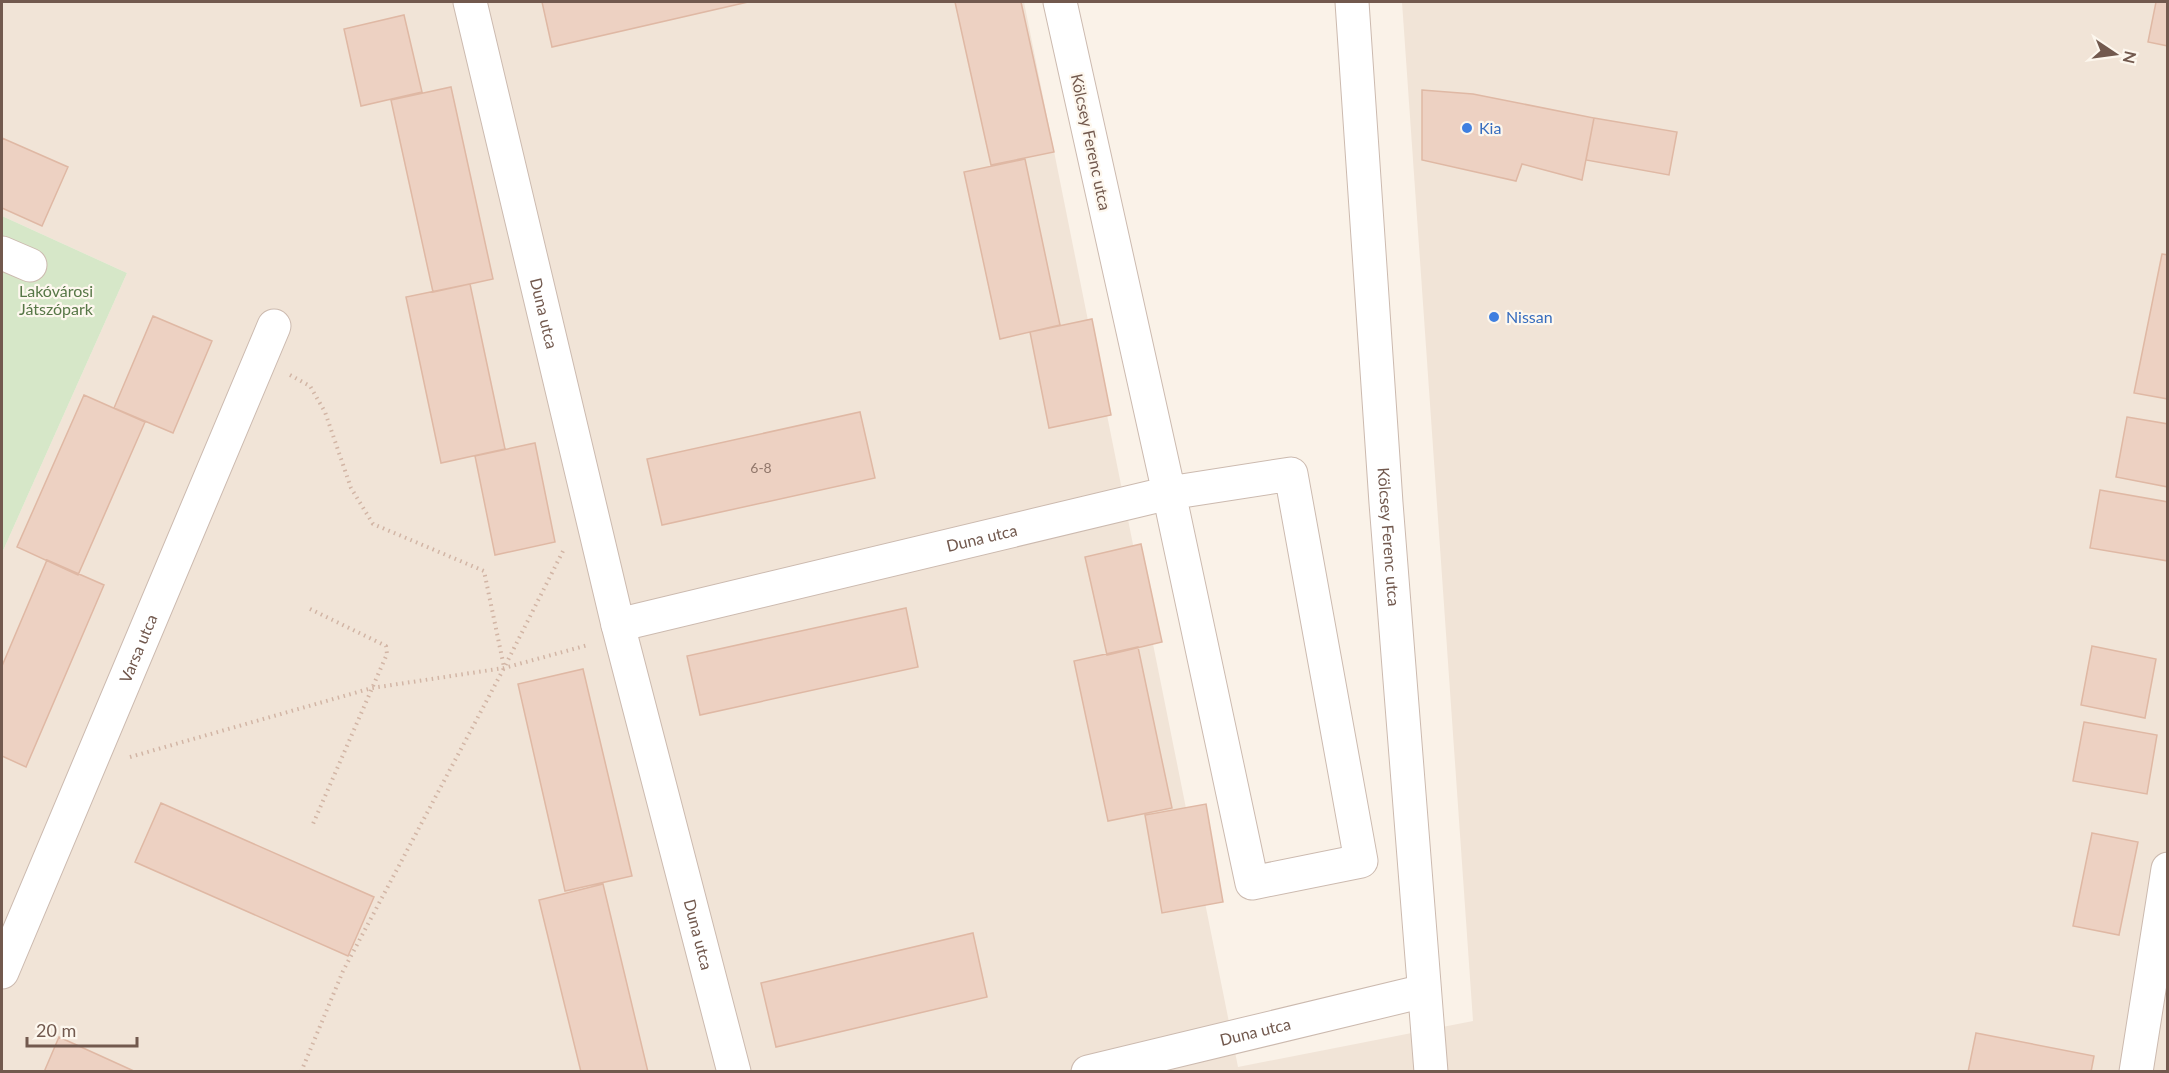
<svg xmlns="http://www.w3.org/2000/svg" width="2169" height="1073" viewBox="0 0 2169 1073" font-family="Lato,sans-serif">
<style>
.residential{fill:#f1e4d7}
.green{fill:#d6e7c8}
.building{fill:#edd1c2;stroke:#dfb8a4;stroke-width:1.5}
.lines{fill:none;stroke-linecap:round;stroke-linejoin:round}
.minor-casing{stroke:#ccbaaf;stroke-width:35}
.path{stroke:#d2b5a5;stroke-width:4;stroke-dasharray:1.5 4.5;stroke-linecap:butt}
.minor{stroke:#fff;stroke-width:33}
.shop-dot{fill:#3f7fe0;stroke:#fdf7ee;stroke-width:2}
.labels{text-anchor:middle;stroke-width:4.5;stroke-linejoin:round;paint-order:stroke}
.number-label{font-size:14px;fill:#91776b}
.shop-label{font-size:16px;fill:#366cbe;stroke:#fdf7ee;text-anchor:start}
.street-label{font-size:16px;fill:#72594e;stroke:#fdf7ee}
.park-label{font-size:16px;fill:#577747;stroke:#fdf7ee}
</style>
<rect width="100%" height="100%" fill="#faf2e8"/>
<path class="residential" d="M2 2H1024L1238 1067 1473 1021 1402 2H2167V1071H2V553L127 273 2 216Z"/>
<path class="green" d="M2 216 127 273 2 553Z"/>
<path class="building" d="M542 2H748L552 47Z
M955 2H1021L1054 152 991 165Z
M2156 2H2168V46L2148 42Z
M404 15 422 92 361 106 344 29Z
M451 87 493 279 433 292 391 100Z
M1422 90 1473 94 1594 118 1582 180 1522 164 1516 181 1422 160Z
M1594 118 1677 132 1669 175 1586 160Z
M2 138 68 167 42 226 2 208Z
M1025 159 1060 325 1000 339 964 172Z
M2162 254 2168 255V399L2134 393Z
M470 284 505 449 441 463 406 297Z
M153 316 212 341 173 433 114 408Z
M1092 319 1111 415 1049 428 1030 332Z
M84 395 145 422 78 575 17 547Z
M860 412 875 478 662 525 647 459Z
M2127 417 2168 424V487L2116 477Z
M535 443 555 542 495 555 475 456Z
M2100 490 2168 502V561L2090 548Z
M1141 544 1162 642 1107 655 1085 557Z
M47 560 104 585 26 767 2 756V666Z
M906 608 918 667 700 715 687 656Z
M2092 646 2156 659 2145 718 2081 705Z
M1138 647 1172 808 1108 821 1074 661Z
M583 669 632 876 565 891 518 684Z
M2084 722 2157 735 2147 794 2073 781Z
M161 803 374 897 348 956 135 862Z
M1206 804 1223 902 1162 913 1145 815Z
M2092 833 2138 842 2119 935 2073 926Z
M603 884 648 1072H581L539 900Z
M973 933 987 997 776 1047 761 983Z
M1976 1033 2094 1056 2091 1072H1968Z
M59 1037 136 1072H44Z"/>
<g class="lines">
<defs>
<g id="minor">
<path id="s1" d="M470 2 618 625 734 1072"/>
<path id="s2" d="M1352 2 1386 503 1431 1072"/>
<path d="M2 253 30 265"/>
<path id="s3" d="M618 625 1169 493 1291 474 1361 861 1252 883 1169 493 1060 2"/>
<path id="s4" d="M2 972 274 326"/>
<path id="s5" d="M1088 1072 1424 991"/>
<path d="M2136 1072 2168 869"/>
</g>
</defs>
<use href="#minor" class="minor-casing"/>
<path class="path" d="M290 375 310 386 325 412 351 488 373 524 484 571 504 667
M310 609 386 646 387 654 313 824
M130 757 372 688 504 668 588 645
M301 1072 343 971 504 668 564 549"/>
<use href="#minor" class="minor"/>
</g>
<g class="shop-dot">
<circle cx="1467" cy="128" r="6"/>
<circle cx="1494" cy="317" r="6"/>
</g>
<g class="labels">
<g class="number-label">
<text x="761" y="473">6-8</text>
</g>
<g class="shop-label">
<text x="1479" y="134">Kia</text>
<text x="1506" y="323">Nissan</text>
</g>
<g class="street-label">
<text transform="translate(1091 142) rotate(78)" y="6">Kölcsey Ferenc utca</text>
<text dy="6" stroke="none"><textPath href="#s1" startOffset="320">Duna utca</textPath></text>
<text dy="6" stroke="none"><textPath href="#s2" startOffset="536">Kölcsey Ferenc utca</textPath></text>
<text dy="6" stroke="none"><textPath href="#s3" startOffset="374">Duna utca</textPath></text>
<text dy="6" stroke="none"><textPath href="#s4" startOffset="351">Varsa utca</textPath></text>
<text dy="6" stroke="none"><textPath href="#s1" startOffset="960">Duna utca</textPath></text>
<text dy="6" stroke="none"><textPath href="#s5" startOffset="172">Duna utca</textPath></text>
</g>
<g class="park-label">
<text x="56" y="297">Lakóvárosi<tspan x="56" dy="18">Játszópark</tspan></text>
</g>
</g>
<rect width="2169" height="1073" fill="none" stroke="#72594e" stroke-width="6"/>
<g transform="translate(2115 54) rotate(103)" stroke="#fdf7ee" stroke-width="4.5" paint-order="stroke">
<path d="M0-4.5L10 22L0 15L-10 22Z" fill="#72594e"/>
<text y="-9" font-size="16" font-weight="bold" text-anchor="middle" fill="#72594e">N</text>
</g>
<path d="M27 1037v9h110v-9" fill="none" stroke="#72594e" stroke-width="3"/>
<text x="36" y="1037" font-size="18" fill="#72594e" stroke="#fdf7ee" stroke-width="4.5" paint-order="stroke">20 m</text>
</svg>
